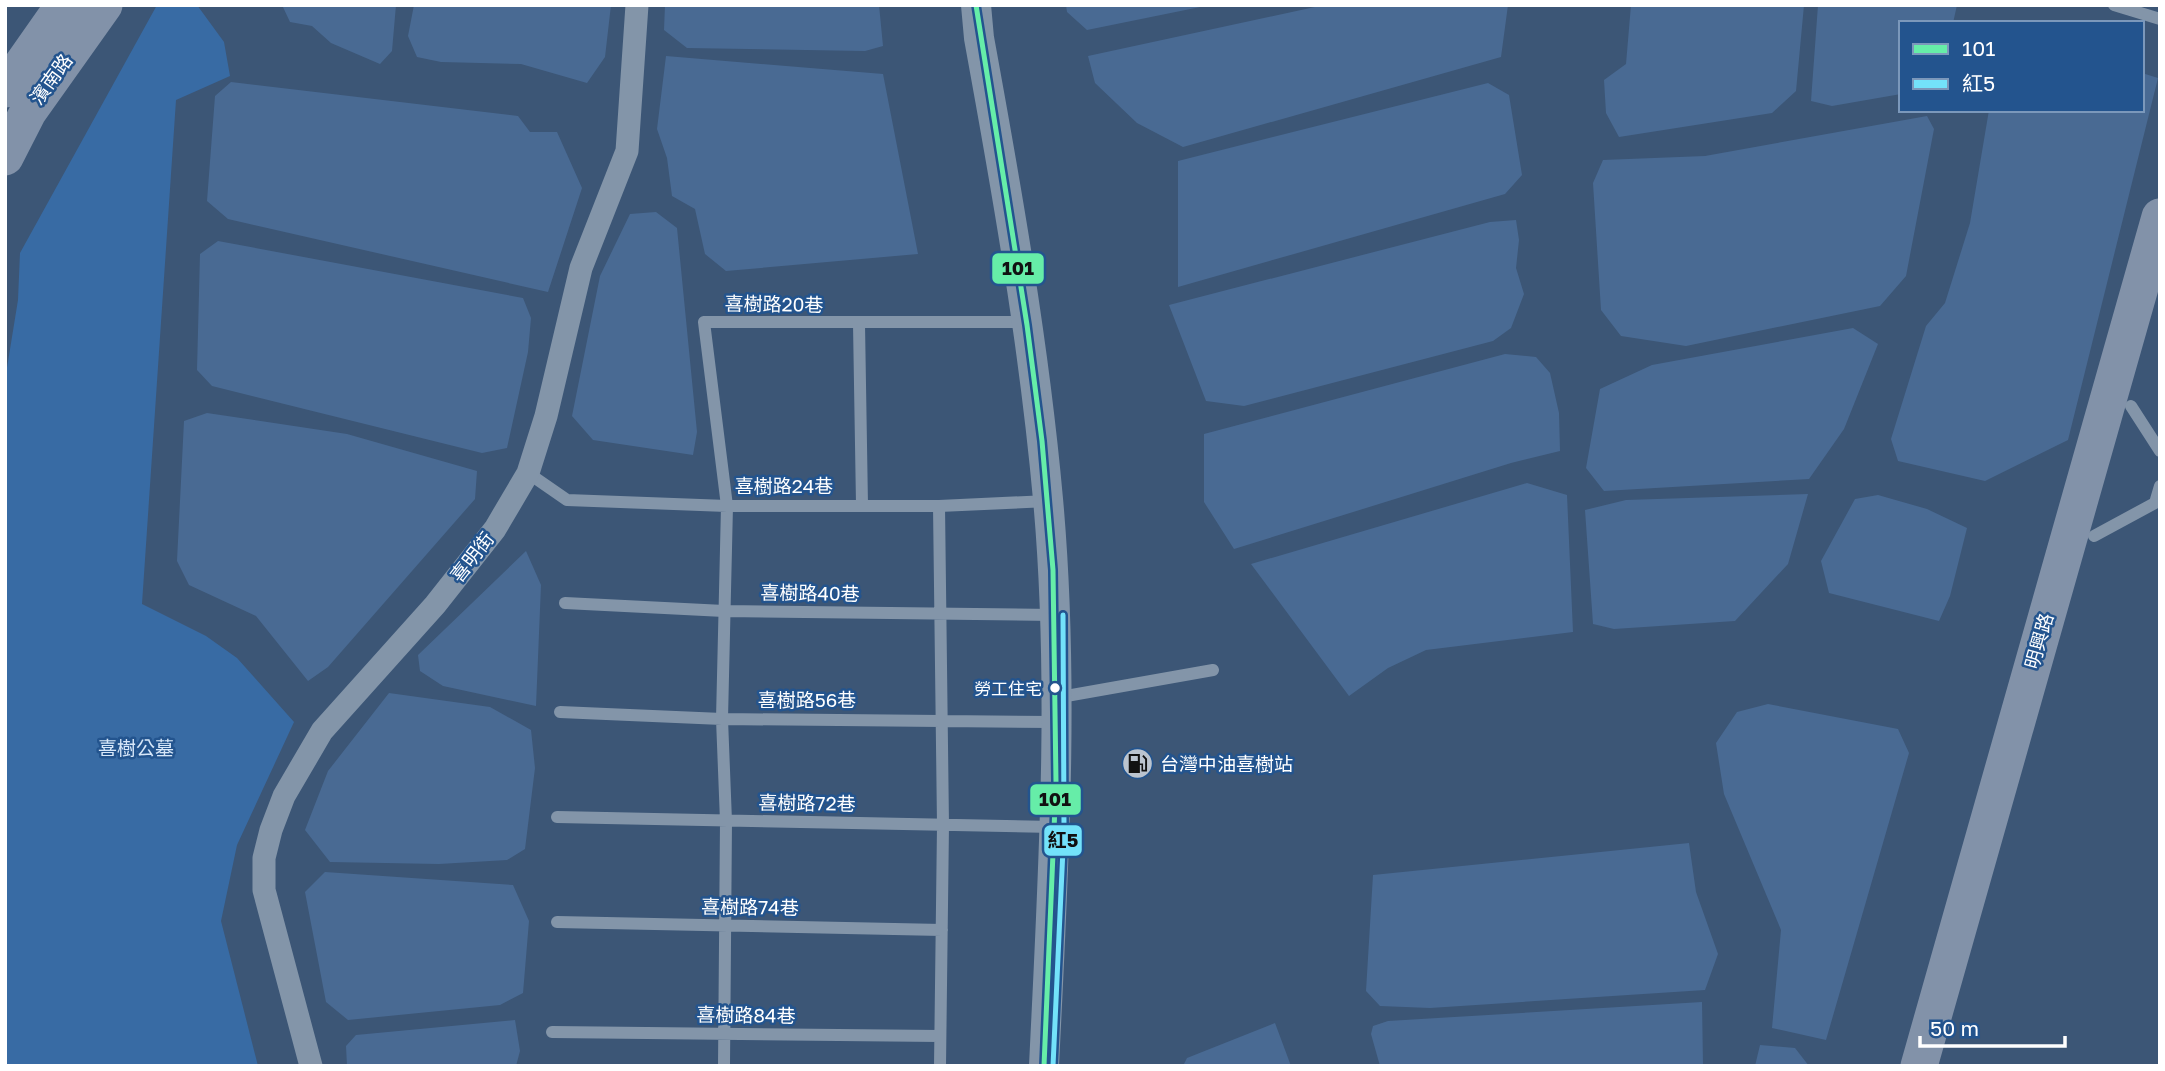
<svg xmlns="http://www.w3.org/2000/svg" width="2165" height="1071" viewBox="0 0 2165 1071" font-family="'Golos Text','Noto Sans TC',sans-serif">
<style>
.green{fill:#386ba4}
.water{fill:#496a93}
.lines{fill:none;stroke-linecap:round;stroke-linejoin:round}
.service{stroke:#8395a9;stroke-width:12}
.minor{stroke:#8395a9;stroke-width:23}
.tertiary{stroke:#8395a9;stroke-width:30}
.primary{stroke:#8292a9;stroke-width:37}
.bus-1-casing{stroke:#23548e;stroke-width:10}
.bus-2-casing{stroke:#23548e;stroke-width:10}
.bus-1{stroke:#66eda8;stroke-width:5}
.bus-2{stroke:#73e2fa;stroke-width:5}
.bus-dot{fill:#fff;stroke:#23548e;stroke-width:2.5}
.labels{text-anchor:middle;stroke-width:5;stroke-linejoin:round;paint-order:stroke}
.bus-label{font-size:17px;fill:#fff;stroke:#23548e;text-anchor:end}
.street-label{font-size:19px;fill:#fff;stroke:#23548e}
.park-label{font-size:19px;fill:#d7e7f9;stroke:#23548e}
.poi-label{font-size:19px;fill:#fff;stroke:#23548e;text-anchor:start}
.line-badge{stroke:#23548e;stroke-width:2.5}
.pale-badge-label{font-size:19px;text-anchor:middle;font-weight:bold;fill:#111}
</style>
<rect width="100%" height="100%" fill="#3c5676"/>
<path class="green" d="M157 5H197L224 42 230 76 176 100 142 604 206 636 237 658 294 722 237 845 221 921 258 1066H5V380L18 300 20 253Z"/>
<path class="water" d="M282 5H396L392 51 380 64 331 43 312 26 290 22Z
M414 5H611L605 57 587 83 521 64 441 62 417 57 408 36Z
M665 5H879L883 46 865 51 687 48 664 30Z
M1066 5H1210L1087 30 1067 12Z
M1324 5H1508L1501 57 1183 147 1137 123 1095 83 1088 56Z
M1631 5H1804L1796 91 1772 113 1619 137 1606 113 1604 80 1626 64Z
M1818 5H1957L1953 23H1901V94L1832 106 1811 101Z
M666 56 883 74 918 254 726 271 705 254 695 209 672 196 667 158 657 129Z
M2142 73 2158 78 2068 440 1985 481 1898 461 1891 439 1926 326 1945 303 1970 223 1989 110H2142Z
M231 82 518 116 530 132H557L582 188 548 292 228 219 207 201 215 96Z
M1488 83 1509 95 1522 175 1505 194 1178 287V161Z
M1927 116 1934 129 1906 276 1880 306 1686 346 1621 336 1601 310 1593 183 1603 160 1705 156Z
M656 212 677 228 697 432 693 455 593 440 572 416 600 276 630 214Z
M1516 220 1519 240 1516 268 1524 294 1511 328 1493 341 1244 406 1206 401 1169 305 1490 222Z
M218 241 523 298 531 318 528 352 507 448 482 453 212 386 197 370 200 254Z
M1853 328 1878 344 1844 429 1809 479 1604 491 1586 468 1600 389 1652 365Z
M1505 354 1536 357 1550 373 1559 413 1560 451 1511 463 1234 549 1204 502V434Z
M207 413 347 434 477 471 475 499 328 667 308 681 256 616 189 585 177 561 184 421Z
M1527 483 1567 495 1573 632 1426 650 1388 668 1349 696 1251 564Z
M1808 494 1788 564 1735 621 1614 629 1593 624 1585 510 1626 500Z
M1878 495 1927 509 1967 528 1950 596 1939 621 1829 593 1821 561 1855 499Z
M526 551 541 585 536 706 443 686 420 671 418 655Z
M389 693 490 707 531 730 535 768 525 849 507 860 439 864 330 862 305 830 328 771Z
M1768 704 1898 729 1909 753 1826 1040 1772 1028 1781 930 1724 794 1716 743 1737 712Z
M1689 843 1696 892 1718 954 1705 990 1430 1008 1380 1006 1366 991 1373 875Z
M325 872 513 885 529 921 523 993 500 1005 348 1020 326 1002 305 892Z
M1702 1002 1703 1066H1380L1371 1034 1373 1026 1388 1021Z
M515 1020 520 1051 516 1066H347L346 1046 356 1035Z
M1275 1023 1291 1066H1183L1187 1058Z
M1760 1045 1795 1048 1809 1066H1755Z"/>
<g class="lines">
<path class="service" d="M2114 5 2160 19
M859 324 862 505
M2131 406 2160 451
M528 473 567 500 727 506H939L1048 501
M939 506 943 825 940 1066
M2094 536 2155 503 2160 486
M565 603 724 611 1054 615
M1055 698 1213 670
M560 712 722 719 1054 722
M557 817 1054 827
M557 922 942 930
M552 1032 940 1036
M724 1066 726 821 722 719 727 506 704 322H1027"/>
<path class="minor" d="M311 1066 264 890V858L271 830 284 796 322 731 435 605 495 529 528 473 546 416 581 268 627 151 637 5"/>
<path class="tertiary" d="M976 5 979 38C1007 191 1034 344 1048 499 1065 687 1053 878 1044 1066"/>
<path class="primary" d="M5 89 64 5
M5 157 28 112 104 5
M1919 1066 2160 217"/>
<defs>
<path id="bus-1" d="M976 5 1027 325 1042 441 1053 570 1056 782 1044 1066"/>
<path id="bus-2" d="M1053 1066 1064 827 1063 615"/>
</defs>
<use href="#bus-1" class="bus-1-casing"/>
<use href="#bus-2" class="bus-2-casing"/>
<use href="#bus-1" class="bus-1"/>
<use href="#bus-2" class="bus-2"/>
</g>
<defs>
<symbol id="fuel-disc" viewBox="-11 -11 22 22"><circle r="9.5" fill="#bbc4cf" stroke="#23548e"/><path d="M-5.5-6h7V0h2V4h1.3V-2.5L3-4.5l.8-.8L6-3V5H2.5V1h-1V6h-7ZM-4.2-4.7v3.2H.2V-4.7Z" fill="#111"/></symbol>
</defs>
<g fill-rule="evenodd">
<use href="#fuel-disc" x="1120" y="746" width="35" height="35"/>
</g>
<circle class="bus-dot" cx="1055" cy="688" r="6"/>
<g class="labels">
<g class="bus-label">
<text x="1042" y="695">勞工住宅</text>
</g>
<g class="street-label">
<text transform="translate(51 79) rotate(-54)" y="7">濱南路</text>
<text transform="translate(774 304) rotate(1)" y="7">喜樹路20巷</text>
<text x="784" y="493">喜樹路24巷</text>
<text transform="translate(472 557) rotate(-52)" y="7">喜明街</text>
<text transform="translate(810 593) rotate(1)" y="7">喜樹路40巷</text>
<text transform="translate(2039 641) rotate(-74)" y="7">明興路</text>
<text x="807" y="707">喜樹路56巷</text>
<text transform="translate(807 803) rotate(1)" y="7">喜樹路72巷</text>
<text transform="translate(750 907) rotate(1)" y="7">喜樹路74巷</text>
<text transform="translate(746 1015) rotate(1)" y="7">喜樹路84巷</text>
</g>
<g class="park-label">
<text x="136" y="755">喜樹公墓</text>
</g>
<g class="poi-label">
<text x="1160" y="771">台灣中油喜樹站</text>
</g>
</g>
<g class="line-badge">
<rect x="991" y="252" width="54" height="33" rx="7" fill="#66eda8"/>
<rect x="1029" y="783" width="53" height="33" rx="7" fill="#66eda8"/>
<rect x="1043" y="824" width="40" height="33" rx="7" fill="#73e2fa"/>
</g>
<g class="pale-badge-label">
<text x="1018" y="275">101</text>
<text x="1055" y="806">101</text>
<text x="1063" y="847">紅5</text>
</g>
<rect width="2165" height="1071" fill="none" stroke="#ffffff" stroke-width="14"/>
<rect x="1899" y="21" width="245" height="91" fill="#23548e" stroke="#7b98bb" stroke-width="2"/>
<rect x="1913" y="44" width="35" height="10" fill="#66eda8" stroke="#7b98bb" stroke-width="2"/>
<text x="1962" y="56" font-size="21" fill="#ffffff">101</text>
<rect x="1913" y="79" width="35" height="10" fill="#73e2fa" stroke="#7b98bb" stroke-width="2"/>
<text x="1962" y="91" font-size="21" fill="#ffffff">紅5</text>
<path d="M1920 1036v10h145v-10" fill="none" stroke="#ffffff" stroke-width="3.5"/>
<text x="1930" y="1036" font-size="21" fill="#ffffff" stroke="#23548e" stroke-width="5" paint-order="stroke">50 m</text>
</svg>
